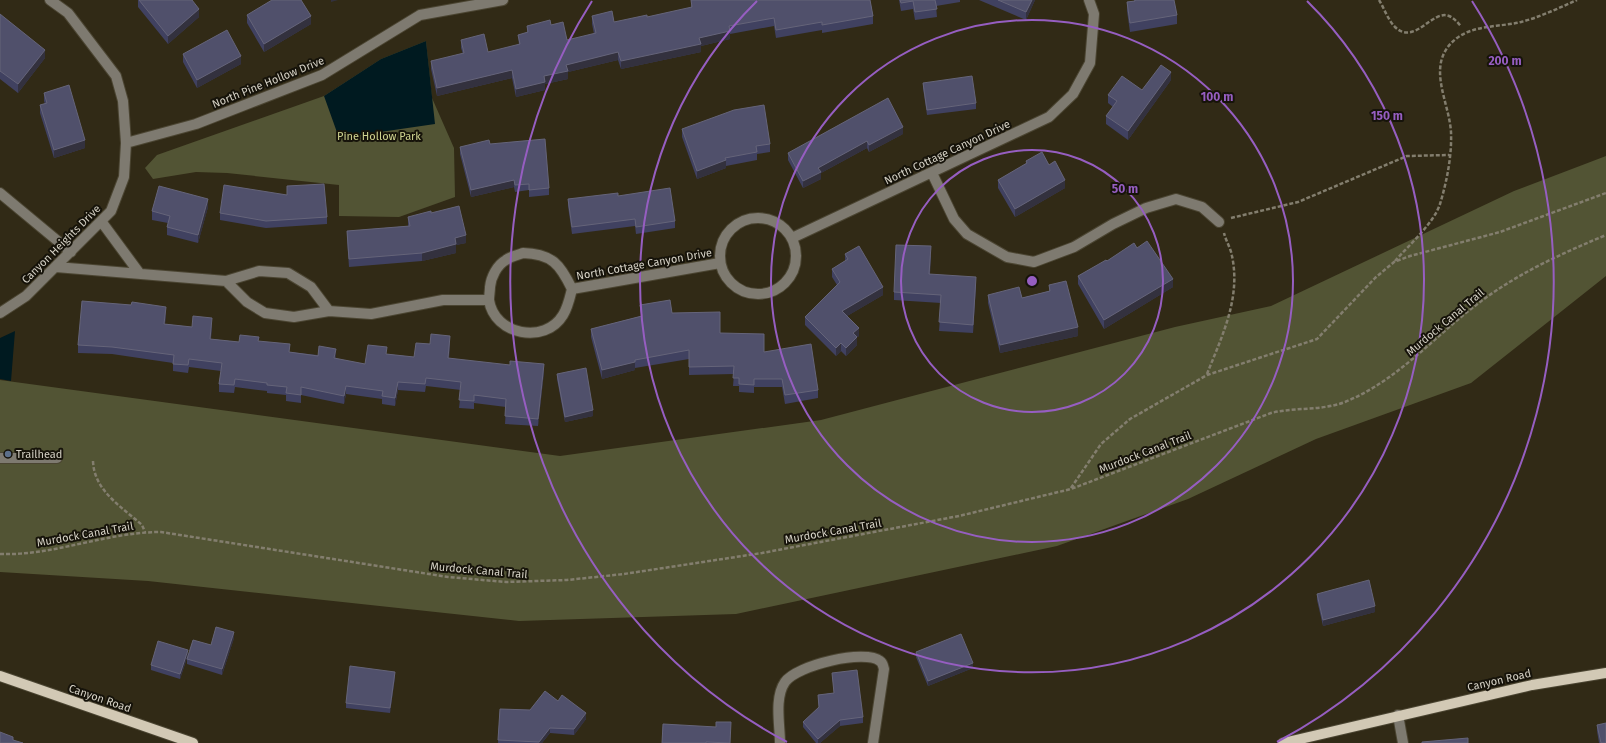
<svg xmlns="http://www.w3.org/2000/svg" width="1606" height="743" viewBox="0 0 1606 743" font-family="'Fira Sans',sans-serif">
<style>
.green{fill:#525434}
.water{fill:#001a20}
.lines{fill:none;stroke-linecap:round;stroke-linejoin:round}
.minor-casing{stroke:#4b4532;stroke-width:12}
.major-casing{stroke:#4b4532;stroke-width:12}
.path{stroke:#837e6e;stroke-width:2.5;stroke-dasharray:4 2;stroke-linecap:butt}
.minor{stroke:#7e7a70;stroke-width:10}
.major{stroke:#d2c9b5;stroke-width:10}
.wall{fill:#404160}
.shaded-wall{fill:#33313e}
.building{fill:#50506b;stroke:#656479}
.ring{fill:none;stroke:#965ec1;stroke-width:2}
.service-dot{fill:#5c6f8a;stroke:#16130a;stroke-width:1.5}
.labels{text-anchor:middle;stroke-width:4;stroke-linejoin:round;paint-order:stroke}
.street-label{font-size:11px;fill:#d5d1c5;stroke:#16130a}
.park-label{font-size:11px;fill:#cfd390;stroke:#16130a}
.poi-label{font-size:11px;fill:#d5d1c5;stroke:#16130a;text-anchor:start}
.centre{fill:#965ec1;stroke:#16130a;stroke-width:2}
.ring-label{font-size:12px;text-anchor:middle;font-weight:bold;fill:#965ec1;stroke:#16130a;stroke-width:4;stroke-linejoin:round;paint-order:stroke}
</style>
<rect width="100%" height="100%" fill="#312a16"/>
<path class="green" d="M426 41 432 98 454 148 455 197 399 217 339 216V185L227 173 196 172 153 179 145 168 157 155 324 96 381 59Z
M1606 156V276L1471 383 1316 439 1188 499 1057 546 736 614 519 621 148 581 0 572V380L560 456 821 420 1175 327 1271 306 1514 191Z"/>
<path class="water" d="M426 41 435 124 339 138 324 96 381 59Z
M15 331 11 381 0 379V338Z"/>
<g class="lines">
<defs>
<path id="minor" d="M126 143 196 124 322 75 420 15 503 0
M932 173 954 219 967 234 1007 257 1034 262 1074 247 1113 224 1146 208 1176 199 1202 207 1219 222
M0 193 71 252
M720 256a38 38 0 1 1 76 0a38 38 0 1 1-76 0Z
M101 221 140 274
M792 238 1049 117 1073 94 1090 63 1094 14 1089 0
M523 253C552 254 560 264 572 289 570 297 568 307 563 315 545 345 494 335 489 300 489 296 490 291 490 287 491 277 497 265 506 260 511 256 518 255 523 253Z
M56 267 226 281 259 271 288 273 311 287 329 311
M226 281 247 302 265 313 294 317 329 311 371 314 443 300H489
M572 289 720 263
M0 313 26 296 111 211 124 177 126 143 123 101 116 76 68 13 50 0
M0 458H57
M1398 715 1403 743
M780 743C780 725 774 698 785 682 797 665 865 649 880 661 883 663 883 666 884 669L873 743"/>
<path id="major" d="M0 676 193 743
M1283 743 1532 685 1606 673"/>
</defs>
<use href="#minor" class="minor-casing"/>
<use href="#major" class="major-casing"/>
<path class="path" d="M1379 0C1384 8 1388 20 1395 27 1415 46 1432 9 1449 16 1454 18 1457 22 1461 26
M1231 218 1298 202 1407 156 1449 155
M1395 261C1409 245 1434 223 1440 204 1447 181 1452 155 1451 132 1449 100 1424 63 1457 38 1474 25 1500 27 1521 22 1540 17 1559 8 1577 0
M1207 374C1222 336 1241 298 1232 256 1231 249 1226 241 1224 233
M93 461C94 491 122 507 142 525L145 532
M1071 488 1101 444 1130 419 1207 375 1317 339 1375 278 1394 262 1410 256 1500 232 1606 193
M0 554C54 556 106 532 161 532L448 577 506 582 567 580 624 574 762 553 959 516 1071 489 1271 413C1296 407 1321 411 1345 402 1396 381 1430 341 1471 309 1512 276 1558 255 1606 235"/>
<use href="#minor" class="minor"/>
<use href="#major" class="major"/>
</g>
<path class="wall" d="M138 0H192L199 17 168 44 138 7Z
M691 0H870L873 16V24L822 33V30L776 38 774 26 730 34V39L701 46V52L621 69 618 60 568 72V79L545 84V90L516 97 512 78 437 96 431 69V61L463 54 461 48V40L488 52 519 45 518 35 527 33V26L551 25 567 40 594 34 592 24V16L614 22 647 17 691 8Z
M899 0H960V2L936 6 937 17 915 20 913 9 901 11Z
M979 0H1035L1026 20Z
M1134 0H1174L1177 15V24L1130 32 1127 11V2L1134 1Z
M0 14 45 58 18 93 0 79Z
M247 15 311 24 264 52 247 23Z
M183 54 241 64 197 88 183 62Z
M1171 80 1128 140 1106 124V116L1113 107 1108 103V95L1142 90Z
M923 83 976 103V109L927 115 923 88Z
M44 93 85 148 54 158 40 113V105L45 104 44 101Z
M682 129 770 144V152L757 154V160L726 166V168L697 179 682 137Z
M903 134 869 152 867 148 821 173V179L803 188 788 160V153Z
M490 144 549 188V195L529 197V190L515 192 514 187 471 197 460 154V147Z
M1026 161 1049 165 1065 188 1015 217 998 188V180L1026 164Z
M287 186 327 217V224L266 228 220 220V213L287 195Z
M618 196 675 221V228L636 234 635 226 572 234 568 206V199Z
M208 207 198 243 167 235V227L168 223 152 220V211Z
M431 213 466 243 456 245V253L422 261 349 267 347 239V231L408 226V217Z
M1137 248 1173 287 1104 329 1078 284V276L1107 261Z
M845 254 883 295 847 316 859 336 857 337V345L846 356 841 351 836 356 805 325V317L837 285 832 277V269L845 261Z
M931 255 930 274 976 285 973 333 939 331 941 303 894 300V292Z
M1049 285 1078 336 1000 353 988 303V295L1022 298 1049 291Z
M131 305 166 315 165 324 192 327 212 326 211 339 239 342 259 341 290 352 336 357V359L365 364 387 354 414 357 430 344H450L449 358 544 372 538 426 505 424 506 407 474 403V409L459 408 461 390 426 386 425 392 398 390 395 406 382 404V399L346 394 344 404 301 395V403L286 401V395L267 393V391L235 387 234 393 219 392V384L221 371 189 367 188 373 173 371V363L112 354 78 353V345Z
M640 305 672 313 764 352 818 390V398L785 404 782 387H754V393L739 392V386H733L734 374 689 375V359L635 368V370L602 379 591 337V329L641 316Z
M557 374 593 416 565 422 557 379Z
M1317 594 1375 612 1323 626 1317 600Z
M234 638 222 675 187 664V659L211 645Z
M916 652 973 668 928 686 916 657Z
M188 655 180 679 151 670V665Z
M832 673 863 717V723L840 726 820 743H816L803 727V722L819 708 818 695 834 693Z
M395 677 390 713 346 708V703Z
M558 701 586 719 574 735 550 733 542 743H498L500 709 530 710Z
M663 724 731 743H662Z
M1597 725 1606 743H1599L1597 731Z"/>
<path class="shaded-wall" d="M331 0H338L331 2Z
M1032 0H1035L1026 20V12Z
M199 9V17L168 44V36Z
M311 16V24L264 52V44Z
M730 31V39L701 46V52L621 69V61L699 38Z
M45 50V58L18 93V84Z
M618 52V60L568 72V79L545 84V90L516 97V89L566 65Z
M241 56V64L197 88V80Z
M512 70V78L437 96V88Z
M1171 72V80L1128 140V131Z
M903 127V134L869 152V145Z
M85 140V148L54 158V150Z
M867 141V148L821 173V179L803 188V181L818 168Z
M726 160V168L697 179V171Z
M514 180V187L471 197V190Z
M1065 180V188L1015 217V209Z
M208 199V207L198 243V235Z
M466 235V243L456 245V253L422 261V253L455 238Z
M976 277V285L973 333V325Z
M1173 279V287L1104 329V320Z
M883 287V295L842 319V311Z
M166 307V315L164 332V324Z
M212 318V326L210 347V339Z
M1078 327V336L1000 353V345Z
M859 328V336L857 337V345L846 356V348L853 333Z
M450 336V344L448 366V358Z
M841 343V351L836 356V348Z
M336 349V357L334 366V358Z
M635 362V370L602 379V370Z
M544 364V372L538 426V419Z
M398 382V390L395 406V398Z
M346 386V394L344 404V396Z
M593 410V416L565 422V417Z
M1375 606V612L1323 626V620Z
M234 632V638L222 675V669Z
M188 650V655L180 679V674Z
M973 663V668L928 686V681Z
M395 672V677L390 713V708Z
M586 713V719L574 735V729Z
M840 720V726L820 743H818V739Z
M550 728V733L542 743H539Z"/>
<path class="building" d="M139 0H192L199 9 168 36Z
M272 0H301L311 16 264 44 247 15Z
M691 0H870L873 16 822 25V22L776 30 774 18 729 26 730 31 699 38 701 44 621 61 618 52 566 65 568 71 544 76 545 82 516 89 512 70 437 88 431 61 464 53 461 40 484 34 488 52 520 44 518 35 528 32 527 26 550 20 551 25 563 22 567 40 596 33 592 16 612 11 614 22 647 15V17L692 7Z
M900 0H935L937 9 915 12 913 1 901 3Z
M998 0H1032L1026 12Z
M1135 0H1174L1177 15 1130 23 1127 2 1135 1Z
M0 14 45 50 18 84 0 71Z
M227 30 241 56 197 80 183 54Z
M1161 65 1171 72 1128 131 1106 116 1117 101 1108 95 1122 76 1142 90Z
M972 76 976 103 927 110 923 83Z
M69 85 85 140 54 150 40 105 47 103 44 93Z
M888 98 903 127 869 145 867 141 818 168 821 172 803 181 788 153Z
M764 105 770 144 756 146 757 152 725 158 726 160 697 171 682 129 734 110Z
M545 139 549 188 529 190V184L515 185 514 180 471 190 460 147 489 140 490 144Z
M1042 152 1049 165 1055 161 1065 180 1015 209 998 180 1027 163 1026 161Z
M324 184 327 217 266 221 220 213 224 185 287 195V186Z
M159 186 208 199 198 235 167 227 170 216 152 211Z
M670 188 675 221 636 227 635 219 572 227 568 199 618 193V196Z
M459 206 466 235 455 238 456 244 422 253 349 259 347 231 410 226 408 217 431 211V213Z
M1147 241 1173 279 1104 320 1078 276 1106 260 1107 261 1134 243 1137 248Z
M896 245 931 246 929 274 976 277 973 325 939 322 941 295 894 292Z
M859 246 883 287 842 311 859 328 853 333 857 337 846 348 841 343 836 348 805 317 840 282 832 269 848 259 845 254Z
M1066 281 1078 327 1000 345 988 295 1019 287 1022 298 1050 291 1049 285Z
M670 300 672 313 720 312V333L764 334V352L811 344 818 390 785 395 782 379H754V385L739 384V378H733L734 366 689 367V350L635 360V362L602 370 591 329 642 316 640 305Z
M82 301 131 305 132 302 166 307 164 324 192 327 193 316 212 318 210 339 239 342 240 335 259 337 258 341 290 344 289 352 318 356 319 346 336 349 334 358 365 364 368 345 387 347 386 354 414 357 416 343 430 344 431 334 450 336 448 358 510 365V361L544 364 538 419 505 416 506 399 474 395V401L459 400 461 382 426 378 425 384 398 382 395 398 382 396 383 391 346 386 344 396 301 387V395L286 393 287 387 267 385V383L235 379 234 385 219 384 222 363 189 359 188 365 173 364 174 355 112 347 78 345Z
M586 368 593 410 565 417 557 374Z
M1369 580 1375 606 1323 620 1317 594Z
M216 627 234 632 222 669 187 659 193 640 211 645Z
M961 634 973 663 928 681 916 652Z
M158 641 188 650 180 674 151 665Z
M350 666 395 672 390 708 346 703Z
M857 670 863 717 840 720 818 739 803 722 819 707 818 695 834 693 832 673Z
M545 691 558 701 562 695 586 713 574 729 550 728 539 742 498 740 500 709 530 710Z
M716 722H731L730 743 706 742V743H662L663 724 716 727Z
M1606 723V743H1601L1597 725Z
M0 732 13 737V740L23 743H0Z
M1468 738V743H1422V742Z"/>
<g class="ring">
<circle cx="1032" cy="281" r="131"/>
<circle cx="1032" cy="281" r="261"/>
<path d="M1307 1A392 392 0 1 1 757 1"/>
<path d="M787 742A522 522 0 0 1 592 1M1472 1A522 522 0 0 1 1277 742"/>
</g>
<circle class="service-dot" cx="8" cy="454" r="4"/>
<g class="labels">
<g class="street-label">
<text transform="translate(268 82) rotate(-22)" y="4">North Pine Hollow Drive</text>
<text transform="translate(947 152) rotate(-25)" y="4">North Cottage Canyon Drive</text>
<text transform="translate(61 244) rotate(-45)" y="4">Canyon Heights Drive</text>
<text transform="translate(644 264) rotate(-10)" y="4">North Cottage Canyon Drive</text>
<text transform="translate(1445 322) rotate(-40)" y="4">Murdock Canal Trail</text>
<text transform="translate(1145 452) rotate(-21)" y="4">Murdock Canal Trail</text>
<text transform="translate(833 531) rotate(-10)" y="4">Murdock Canal Trail</text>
<text transform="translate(85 534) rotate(-10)" y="4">Murdock Canal Trail</text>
<text transform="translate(479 570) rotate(5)" y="4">Murdock Canal Trail</text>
<text transform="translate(1499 680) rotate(-13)" y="4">Canyon Road</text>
<text transform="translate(100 698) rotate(19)" y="4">Canyon Road</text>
</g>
<g class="park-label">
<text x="379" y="140">Pine Hollow Park</text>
</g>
<g class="poi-label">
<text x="16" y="458">Trailhead</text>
</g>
</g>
<circle cx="1032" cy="281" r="6" class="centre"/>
<g class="ring-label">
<text x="1505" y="65">200 m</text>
<text x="1217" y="101">100 m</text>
<text x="1387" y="120">150 m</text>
<text x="1125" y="193">50 m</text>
</g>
</svg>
